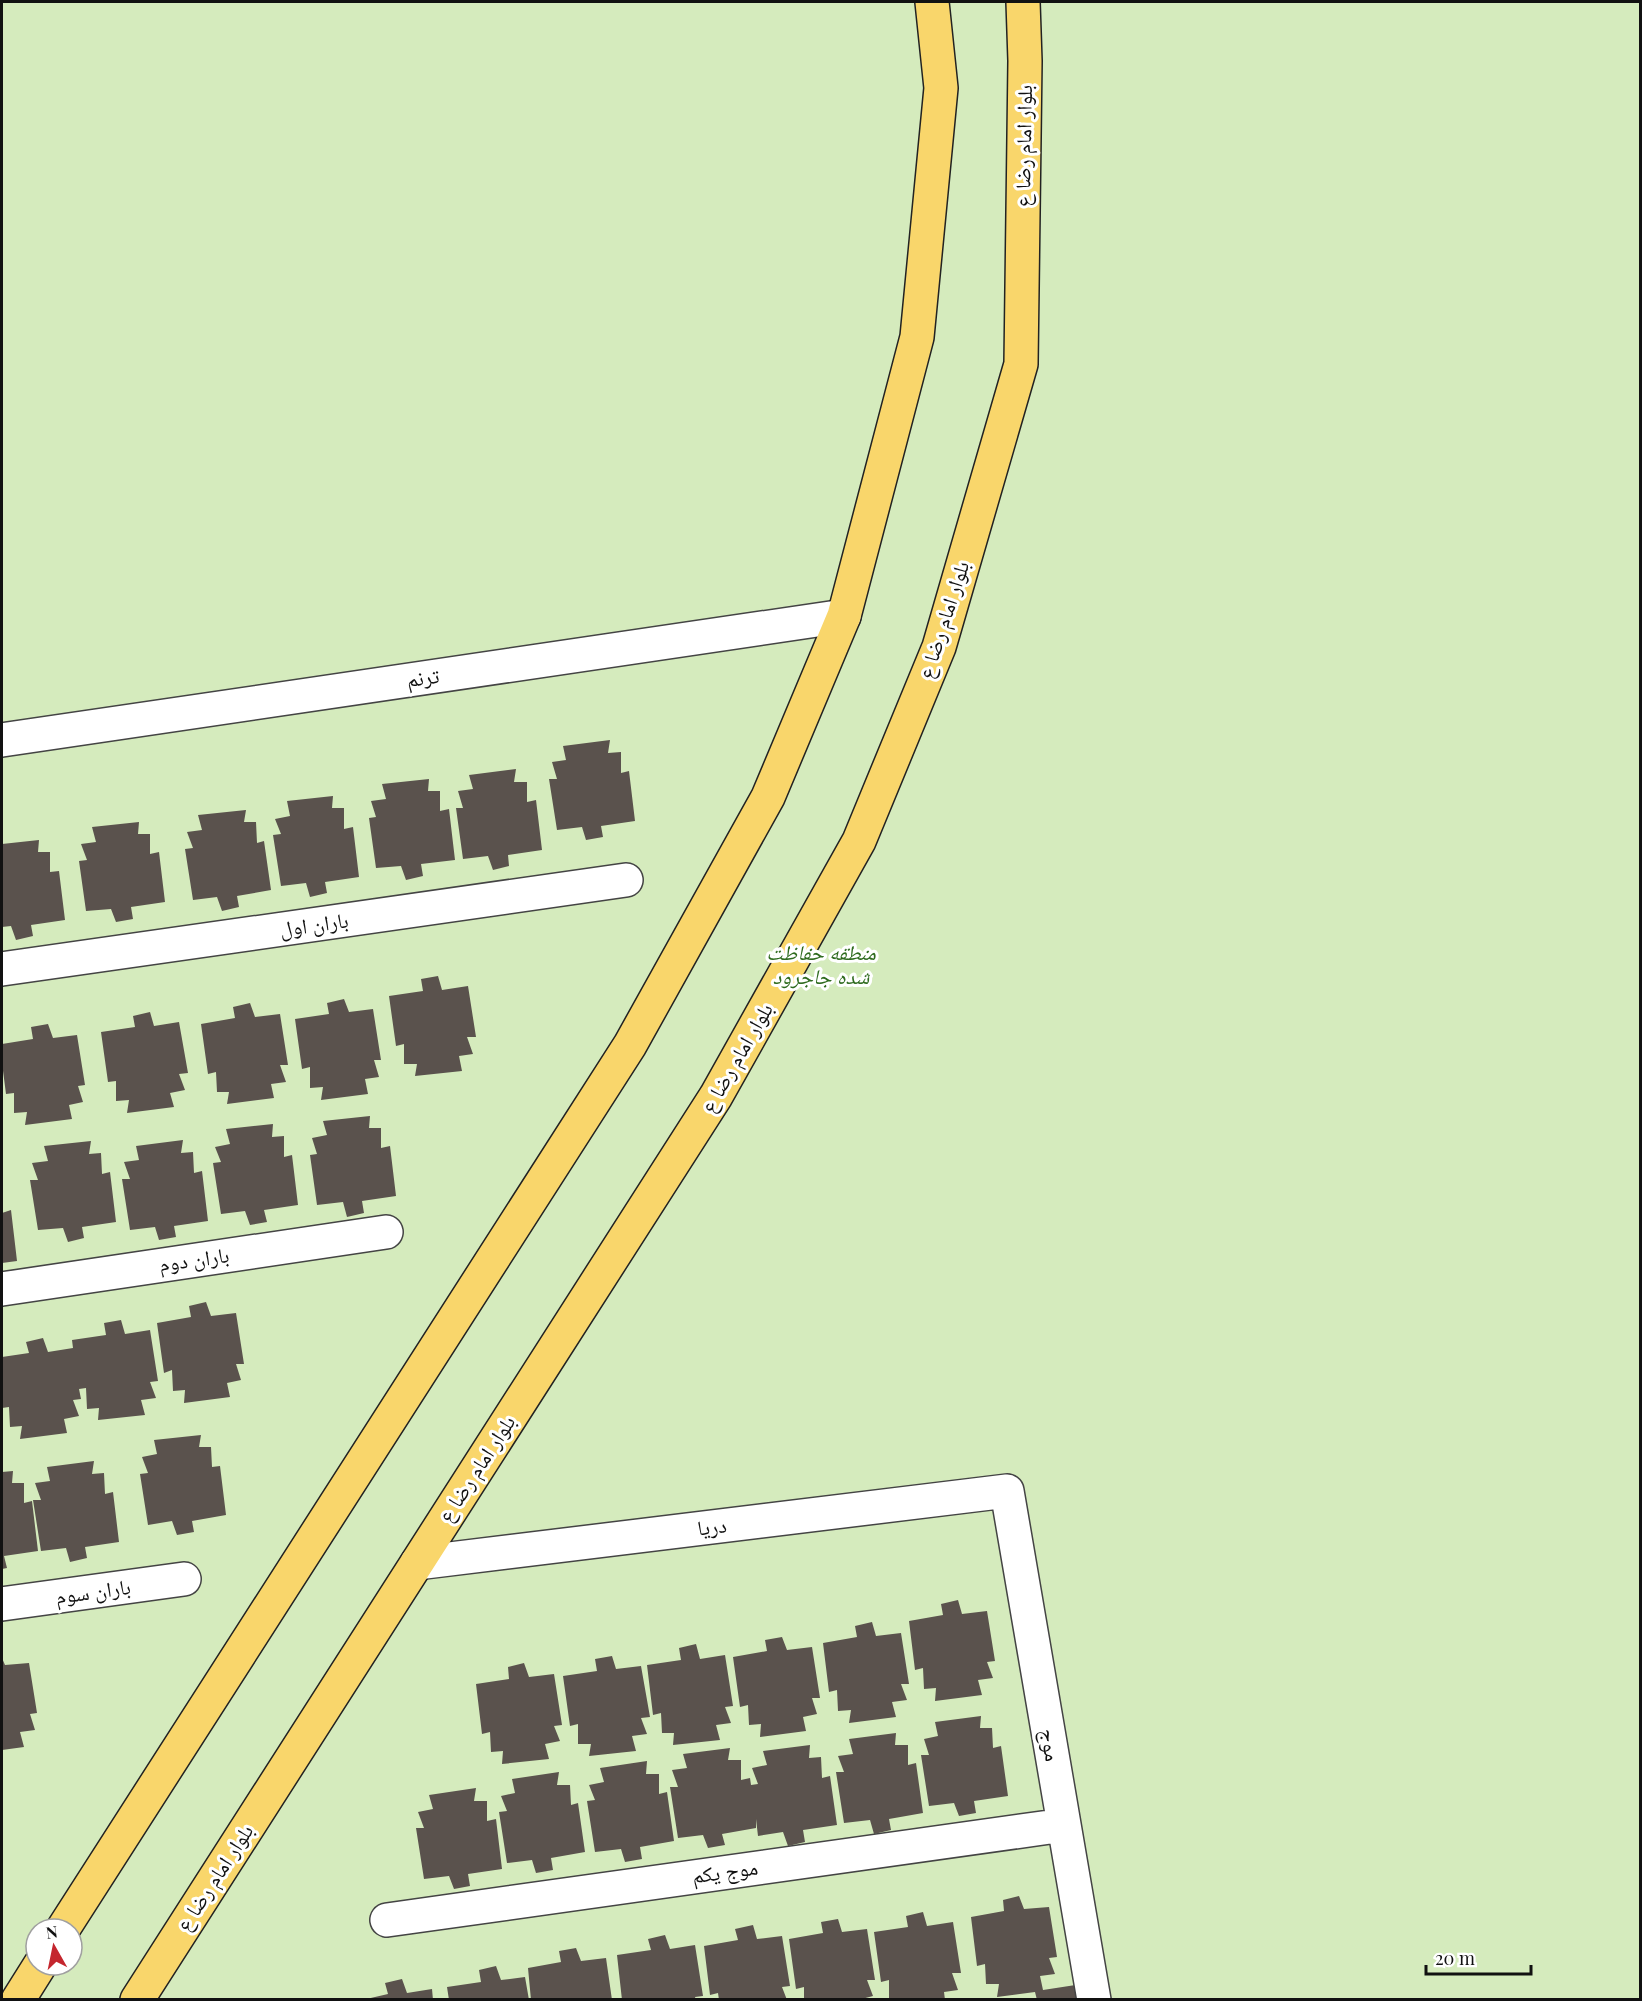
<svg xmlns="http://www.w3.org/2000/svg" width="1642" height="2001" viewBox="0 0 1642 2001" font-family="'Playfair Display','Noto Naskh Arabic',serif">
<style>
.green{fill:#d5ebbd;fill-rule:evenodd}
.building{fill:#5a524d}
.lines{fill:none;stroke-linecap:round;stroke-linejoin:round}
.minor-casing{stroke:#444;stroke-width:36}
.major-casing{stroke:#222;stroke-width:36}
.minor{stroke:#fff;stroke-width:33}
.major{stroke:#f9d66b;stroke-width:33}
.labels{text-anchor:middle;stroke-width:6;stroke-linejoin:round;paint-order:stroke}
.street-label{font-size:21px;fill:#111;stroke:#fff}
.park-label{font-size:21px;font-style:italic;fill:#2f6b1f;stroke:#fff}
</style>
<rect width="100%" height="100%" fill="#fffdf5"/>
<path class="green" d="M2 2H1640V1999L2 2000ZM36 1929H72V1965H36Z"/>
<path class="building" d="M610 740 608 753 621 752V773L629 771 635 821 601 826 603 837 586 840 582 827 557 830 549 779H557L552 762 566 760 563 746Z
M516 769 514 782H527V802L536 800 542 850 508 855 509 866 493 870 488 856 463 859 456 808H463L458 791 473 789 469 775Z
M429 779 428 791H440V811L449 809 455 860 421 864 423 876 406 880 401 866 376 868 369 818 376 817 371 801 386 799 382 784Z
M333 796 332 808H344V829L353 827 359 877 325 882 327 893 310 897 306 883 281 886 273 835 281 834 275 819 290 816 287 801Z
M246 810 244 822H256L257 843 264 841 271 890 237 896 239 907 222 911 217 897 193 900 185 849 193 848 187 832 202 830 198 815Z
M139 822 138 834H150V854L159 852 165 902 131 907 133 919 116 922 111 909 86 911 79 861 87 860 81 844 96 842 92 827Z
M39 840 38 852H50V872L59 871 65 920 31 925 33 936 16 940 11 926 2 927V844Z
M438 976 442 990 468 986 476 1037H467L473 1054 459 1056 462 1071 415 1076 417 1064H404V1044L396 1046 389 996 423 991 421 979Z
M344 999 349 1012 373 1009 381 1060H374L379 1077 365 1079 368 1094 321 1100 323 1087 310 1088V1067L302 1069 295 1019 329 1014 327 1003Z
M250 1003 255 1017 280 1014 288 1065H280L286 1082 271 1084 274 1098 227 1104 229 1092H217L216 1072 208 1074 201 1024 235 1018 233 1007Z
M150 1012 154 1026 179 1022 188 1073 179 1074 185 1090 170 1093 174 1107 127 1113 129 1100 116 1101V1081L108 1082 101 1032 135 1027 133 1016Z
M48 1024 53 1038 77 1035 85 1085 78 1086 83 1102 69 1105 72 1119 25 1125 27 1112 14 1113V1093L6 1094 2 1063V1044L33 1039 31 1027Z
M370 1116 369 1128H381V1148L390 1146 396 1196 362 1201 364 1213 347 1217 343 1202 317 1205 310 1155 317 1154 312 1138 327 1135 323 1121Z
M273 1124 272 1137 284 1136V1157L292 1155 298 1205 264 1210 267 1222 250 1225 245 1211 221 1214 213 1163 221 1162 215 1147 230 1144 226 1129Z
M183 1140 181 1153 193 1152 194 1173 202 1171 208 1221 174 1226 176 1237 159 1240 155 1227 130 1230 122 1179H130L124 1162 139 1160 136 1146Z
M91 1141 89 1154 101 1153 102 1174 110 1172 116 1222 82 1227 84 1238 68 1242 63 1228 38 1230 30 1180H38L32 1163 48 1161 44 1146Z
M11 1210 17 1261 2 1263V1213Z
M206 1302 211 1316 236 1313 244 1364H236L241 1380 227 1383 230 1397 184 1403 185 1390 173 1391 172 1370 164 1373 157 1323 191 1317 189 1306Z
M121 1320 125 1334 150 1330 158 1381 150 1382 156 1398 141 1400 145 1415 98 1420 99 1408 87 1409 86 1388 79 1389 81 1399 73 1400 79 1416 64 1419 67 1433 20 1439 22 1426 10 1427 9 1407 2 1408V1357L29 1353 26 1342 43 1338 48 1352 73 1348 72 1340 106 1335 104 1323Z
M201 1435 199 1447H211L212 1467 220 1466 226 1515 192 1521 194 1532 177 1535 172 1521 148 1525 140 1474 148 1473 142 1457 157 1454 154 1440Z
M94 1461 92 1474 104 1473 105 1494 113 1492 119 1542 85 1547 87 1558 70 1562 66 1548 41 1551 33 1500H41L35 1483 50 1481 47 1467Z
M13 1471 12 1483H24V1503L32 1501 38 1551 4 1556 7 1568 2 1569V1472Z
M958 1600 962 1614 987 1611 995 1661 987 1662 993 1678 978 1680 982 1695 935 1701 936 1688 924 1689 923 1668 915 1670 909 1621 943 1615 941 1604Z
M872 1622 876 1636 901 1633 909 1684H901L907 1700 892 1702 896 1717 849 1723 851 1710 838 1711 837 1690 829 1692 823 1643 857 1637 855 1626Z
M782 1637 787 1650 812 1647 820 1698H812L817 1714 803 1717 806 1731 760 1737 761 1724 749 1725 748 1705 740 1707 733 1657 767 1651 765 1640Z
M696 1644 700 1659 725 1655 733 1706 725 1707 731 1723 716 1725 720 1740 673 1745 674 1733H662L661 1713 653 1715 647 1665 681 1660 679 1648Z
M612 1656 616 1669 641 1666 650 1717 641 1718 647 1734 632 1736 636 1751 589 1756 591 1744H578V1724L570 1726 563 1676 597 1671 595 1659Z
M2 1658 5 1665 29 1663 37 1713 30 1714 35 1730 20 1732 24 1747 2 1750Z
M524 1663 529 1677 554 1674 562 1725 554 1726 560 1741 545 1744 549 1759 502 1764 503 1751 491 1752 490 1732 482 1734 476 1684 509 1679 508 1667Z
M981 1716 980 1728H992L993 1748 1001 1746 1008 1796 974 1801 976 1813 959 1816 954 1803 929 1806 921 1755H929L924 1739 938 1736 935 1722Z
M896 1733 895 1745H908V1765L916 1763 923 1813 889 1819 891 1830 874 1834 870 1820 844 1823 836 1772H844L838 1756 853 1754 849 1739Z
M810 1745 809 1758 821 1757 822 1778 830 1776 837 1825 803 1830 805 1842 788 1846 783 1832 758 1836 756 1819V1828L722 1834 725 1845 708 1848 703 1835 678 1838 670 1787H678L672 1770 687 1768 683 1754 730 1748 728 1760H741V1780L750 1778 751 1785 758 1784 752 1768 767 1765 763 1751Z
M647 1761 646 1774H659V1794L667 1792 674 1841 640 1847 642 1859 625 1862 621 1849 595 1852 587 1801 595 1800 589 1785 604 1782 600 1768Z
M559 1772 557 1785H570L571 1805 578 1803 585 1852 551 1858 553 1870 536 1873 532 1860 507 1863 499 1812 507 1811 501 1796 515 1793 512 1779Z
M476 1788 474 1801H487V1821L496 1819 502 1869 468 1874 470 1886 454 1889 449 1876 424 1879 416 1828H424L418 1812 433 1809 429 1795Z
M1019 1896 1024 1909 1049 1907 1057 1957 1049 1958 1055 1974 1040 1976 1043 1990 1082 1984 1093 2000H1037L1035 1992 997 1997 999 1984H986L985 1964 977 1966 971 1917 1004 1911 1003 1900Z
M923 1912 927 1926 953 1922 961 1973H952L958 1990 944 1992 945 2000H889V1980L881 1982 874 1932 908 1927 906 1916Z
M838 1919 842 1932 867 1929 875 1980H867L873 1996 858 2000H804V1987L796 1989 789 1939 823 1933 821 1922Z
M753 1925 757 1939 782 1936 790 1986 782 1987 787 2000H719L718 1993 710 1995 704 1946 738 1940 735 1929Z
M665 1935 670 1949 695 1945 703 1996 695 1997 696 2000H622L617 1955 651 1950 648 1939Z
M576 1948 581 1961 606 1958 612 2000H531L528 1968 561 1962 559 1951Z
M496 1966 501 1980 525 1977 529 2000H449L447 1987 481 1982 479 1970Z
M402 1979 407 1993 432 1989 433 2000H362L388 1994 385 1983Z"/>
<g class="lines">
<defs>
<path id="minor" d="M2 740 844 616
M2 969 626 880
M2 1289 386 1232
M417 1563 1007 1491 1094 2000
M2 1604 184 1579
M387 1920 1064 1825"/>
<path id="major" d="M63 1929 630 1045 768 797 844 616 917 337 941 88 932 2
M18 2000 40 1965
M137 2000 716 1096 859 841 939 647 1021 364 1025 61 1023 2"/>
</defs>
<use href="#minor" class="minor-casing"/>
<use href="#major" class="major-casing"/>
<use href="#minor" class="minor"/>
<use href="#major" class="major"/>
</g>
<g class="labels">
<g class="street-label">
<text transform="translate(1024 146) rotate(-89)" y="7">بلوار امام رضا ع</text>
<text transform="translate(944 620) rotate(-72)" y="7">بلوار امام رضا ع</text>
<text transform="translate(423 678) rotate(-8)" y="7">ترنم</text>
<text transform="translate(314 925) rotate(-8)" y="7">باران اول</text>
<text transform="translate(737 1058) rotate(-60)" y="7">بلوار امام رضا ع</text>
<text transform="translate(194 1260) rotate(-8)" y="7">باران دوم</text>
<text transform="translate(477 1469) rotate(-57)" y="7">بلوار امام رضا ع</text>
<text transform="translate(712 1527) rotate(-7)" y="7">دریا</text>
<text transform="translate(93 1592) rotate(-8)" y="7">باران سوم</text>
<text transform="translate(1050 1745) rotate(80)" y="7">موج</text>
<text transform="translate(725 1872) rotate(-8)" y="7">موج یکم</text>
<text transform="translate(215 1878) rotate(-57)" y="7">بلوار امام رضا ع</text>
</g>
<g class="park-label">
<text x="821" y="960">منطقه حفاظت<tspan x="821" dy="24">شده جاجرود</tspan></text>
</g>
</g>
<rect width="1642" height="2001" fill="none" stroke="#111111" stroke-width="6"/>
<g transform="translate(54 1947) rotate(351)"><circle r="28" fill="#ffffff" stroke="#a0a0a0" stroke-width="1.5"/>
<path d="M0-4.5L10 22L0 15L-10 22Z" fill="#c4262e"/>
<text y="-9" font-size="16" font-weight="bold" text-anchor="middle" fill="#111111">N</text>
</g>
<path d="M1426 1965v9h105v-9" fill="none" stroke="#111111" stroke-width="3"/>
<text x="1435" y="1965" font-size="18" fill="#111111" stroke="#ffffff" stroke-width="4.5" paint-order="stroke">20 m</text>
</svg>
